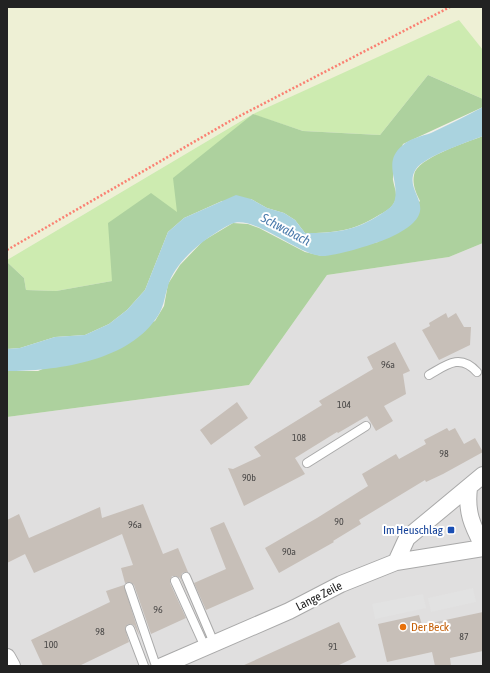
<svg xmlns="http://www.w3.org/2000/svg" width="490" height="673" viewBox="0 0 490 673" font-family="'Asap Condensed',sans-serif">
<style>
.residential{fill:#e0dfdf}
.farmland{fill:#eef0d5}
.grass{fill:#cdebb0}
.forest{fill:#add19e}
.parking{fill:#e2e2e2}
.water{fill:#aad3df}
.building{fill:#c7bfb8}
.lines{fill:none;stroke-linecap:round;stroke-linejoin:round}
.lane-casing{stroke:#a9a9a9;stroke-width:10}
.street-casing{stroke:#a9a9a9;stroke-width:18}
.path{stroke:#fa8072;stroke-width:2.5;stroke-dasharray:2 2;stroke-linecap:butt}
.lane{stroke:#fff;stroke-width:8}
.street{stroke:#fff;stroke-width:16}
.transit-dot{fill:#1a4fb4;stroke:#fff;stroke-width:1.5}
.food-dot{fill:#e8710a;stroke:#fff;stroke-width:1.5}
.labels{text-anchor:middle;stroke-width:4;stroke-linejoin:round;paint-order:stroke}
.number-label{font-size:10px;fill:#4b4948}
.transit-label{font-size:12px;fill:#164399;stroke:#fff;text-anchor:end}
.street-label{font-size:12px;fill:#222;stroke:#fff}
.food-label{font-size:12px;fill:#c56008;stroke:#fff;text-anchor:start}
.water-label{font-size:13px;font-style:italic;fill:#4a7aab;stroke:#fff}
</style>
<rect width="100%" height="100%" fill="#f2efe9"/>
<path class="residential" d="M483 243V666H7V417L249 385 327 275 449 257Z"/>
<path class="farmland" d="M7 7H483V50L459 21 253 114 7 260Z"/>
<path class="grass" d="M459 20 483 50V99L428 75 380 135 303 131 252 114 177 212 112 281 56 291 26 290 24 278 7 262V260L253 114Z"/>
<path class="forest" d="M428 75 483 99V107L403 144C400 153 392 172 393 180 394 187 398 194 395 201 392 208 385 212 379 215 354 231 335 233 305 233L295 220 284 213 267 208 251 199 222 201 184 218 168 232 145 290 127 310 109 324 85 335 55 337 20 348 7 349V262L24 278 26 290 56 291 112 281 108 223 151 193 177 212 173 178 253 114 303 131 380 135Z
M483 136V243L449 257 327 275 249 385 7 417V371H38L155 321 164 306 168 284 180 265 203 241 233 223 248 224 259 228 305 252 322 256 378 242 420 201C416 193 412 184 414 175 416 158 468 142 483 136Z"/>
<path class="parking" d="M473 588 476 602 431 612 428 598Z
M423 594 426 608 375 619 372 604Z"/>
<path class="water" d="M483 107V136C468 142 425 156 416 169 400 193 447 208 395 235 383 242 334 257 321 256 296 253 253 214 231 224 208 236 175 260 168 286 164 298 164 309 155 320 125 362 55 371 7 371V349L20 348 55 337 85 335 109 324 127 310 145 290 168 232 184 218 236 195 251 199 267 208 284 213 295 220 305 233C336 233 355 231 381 214 387 210 394 206 395 199 399 179 382 162 403 145 409 139 422 136 431 133 448 125 466 116 483 107Z"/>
<path class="building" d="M446 313 448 318 456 313 464 327H471L470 345 439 360 422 330 430 326 429 323Z
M395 342 410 371 403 374 406 394 384 406 393 421 376 431 367 416 338 433 337 432 295 458 305 474 244 506 228 468 233 469 261 456 254 447 322 405 319 401 373 369 367 357Z
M237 402 248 418 211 445 200 430Z
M447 428 449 431 455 428 464 444 475 438 483 452 443 474 426 482 425 480 359 520 361 524 333 541 334 542 279 573 265 548 317 518 368 486 362 474 396 454 399 459 426 444 424 440Z
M143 504 163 554 178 548 188 572 182 573 181 579 191 603 180 578 176 576H172L170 583 186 618 151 634 134 585 130 582 125 583 121 568 133 565 122 534 34 573 25 554 7 563V520L19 514 29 538 100 507 102 518Z
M224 522 254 589 206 610 194 583 226 569 210 528Z
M124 585 140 637 134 625 128 624 125 628 129 642 79 666H43L31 640 110 602 106 591Z
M483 612V651L450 658 451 666H435L432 652 387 662 378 624 419 615 422 625Z
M339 622 356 657 337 666H242Z"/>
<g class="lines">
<defs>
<path id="lane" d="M429 375C446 365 460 353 477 372
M307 463 366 426
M186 577 214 643
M175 581 205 647
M129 587 156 666
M130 629 144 666"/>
<path id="street" d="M469 488C466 512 472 525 483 546
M396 562 407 538 483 475
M7 657 12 666
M162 666 289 611 341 584 396 562 483 548"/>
</defs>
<use href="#lane" class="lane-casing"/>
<use href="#street" class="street-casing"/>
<path class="path" d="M7 250 230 121 450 7"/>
<use href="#lane" class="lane"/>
<use href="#street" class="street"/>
</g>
<rect class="transit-dot" x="447" y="526" width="8" height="8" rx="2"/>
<circle class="food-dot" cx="403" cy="627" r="4"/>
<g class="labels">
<g class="number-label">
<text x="388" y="368">96a</text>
<text x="344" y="408">104</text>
<text x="299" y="441">108</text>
<text x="444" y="457">98</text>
<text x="249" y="481">90b</text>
<text x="339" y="525">90</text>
<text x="135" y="528">96a</text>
<text x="289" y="555">90a</text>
<text x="158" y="613">96</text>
<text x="100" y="635">98</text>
<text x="464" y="640">87</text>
<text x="51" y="648">100</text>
<text x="333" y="650">91</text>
</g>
<g class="transit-label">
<text x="443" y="534">Im Heuschlag</text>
</g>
<g class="street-label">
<text transform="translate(319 596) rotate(-27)" y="4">Lange Zeile</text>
</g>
<g class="food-label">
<text x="411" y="631">Der Beck</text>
</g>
<g class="water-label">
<text transform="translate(286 229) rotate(28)" y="5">Schwabach</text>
</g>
</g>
<rect width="490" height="673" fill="none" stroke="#222222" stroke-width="16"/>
</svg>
